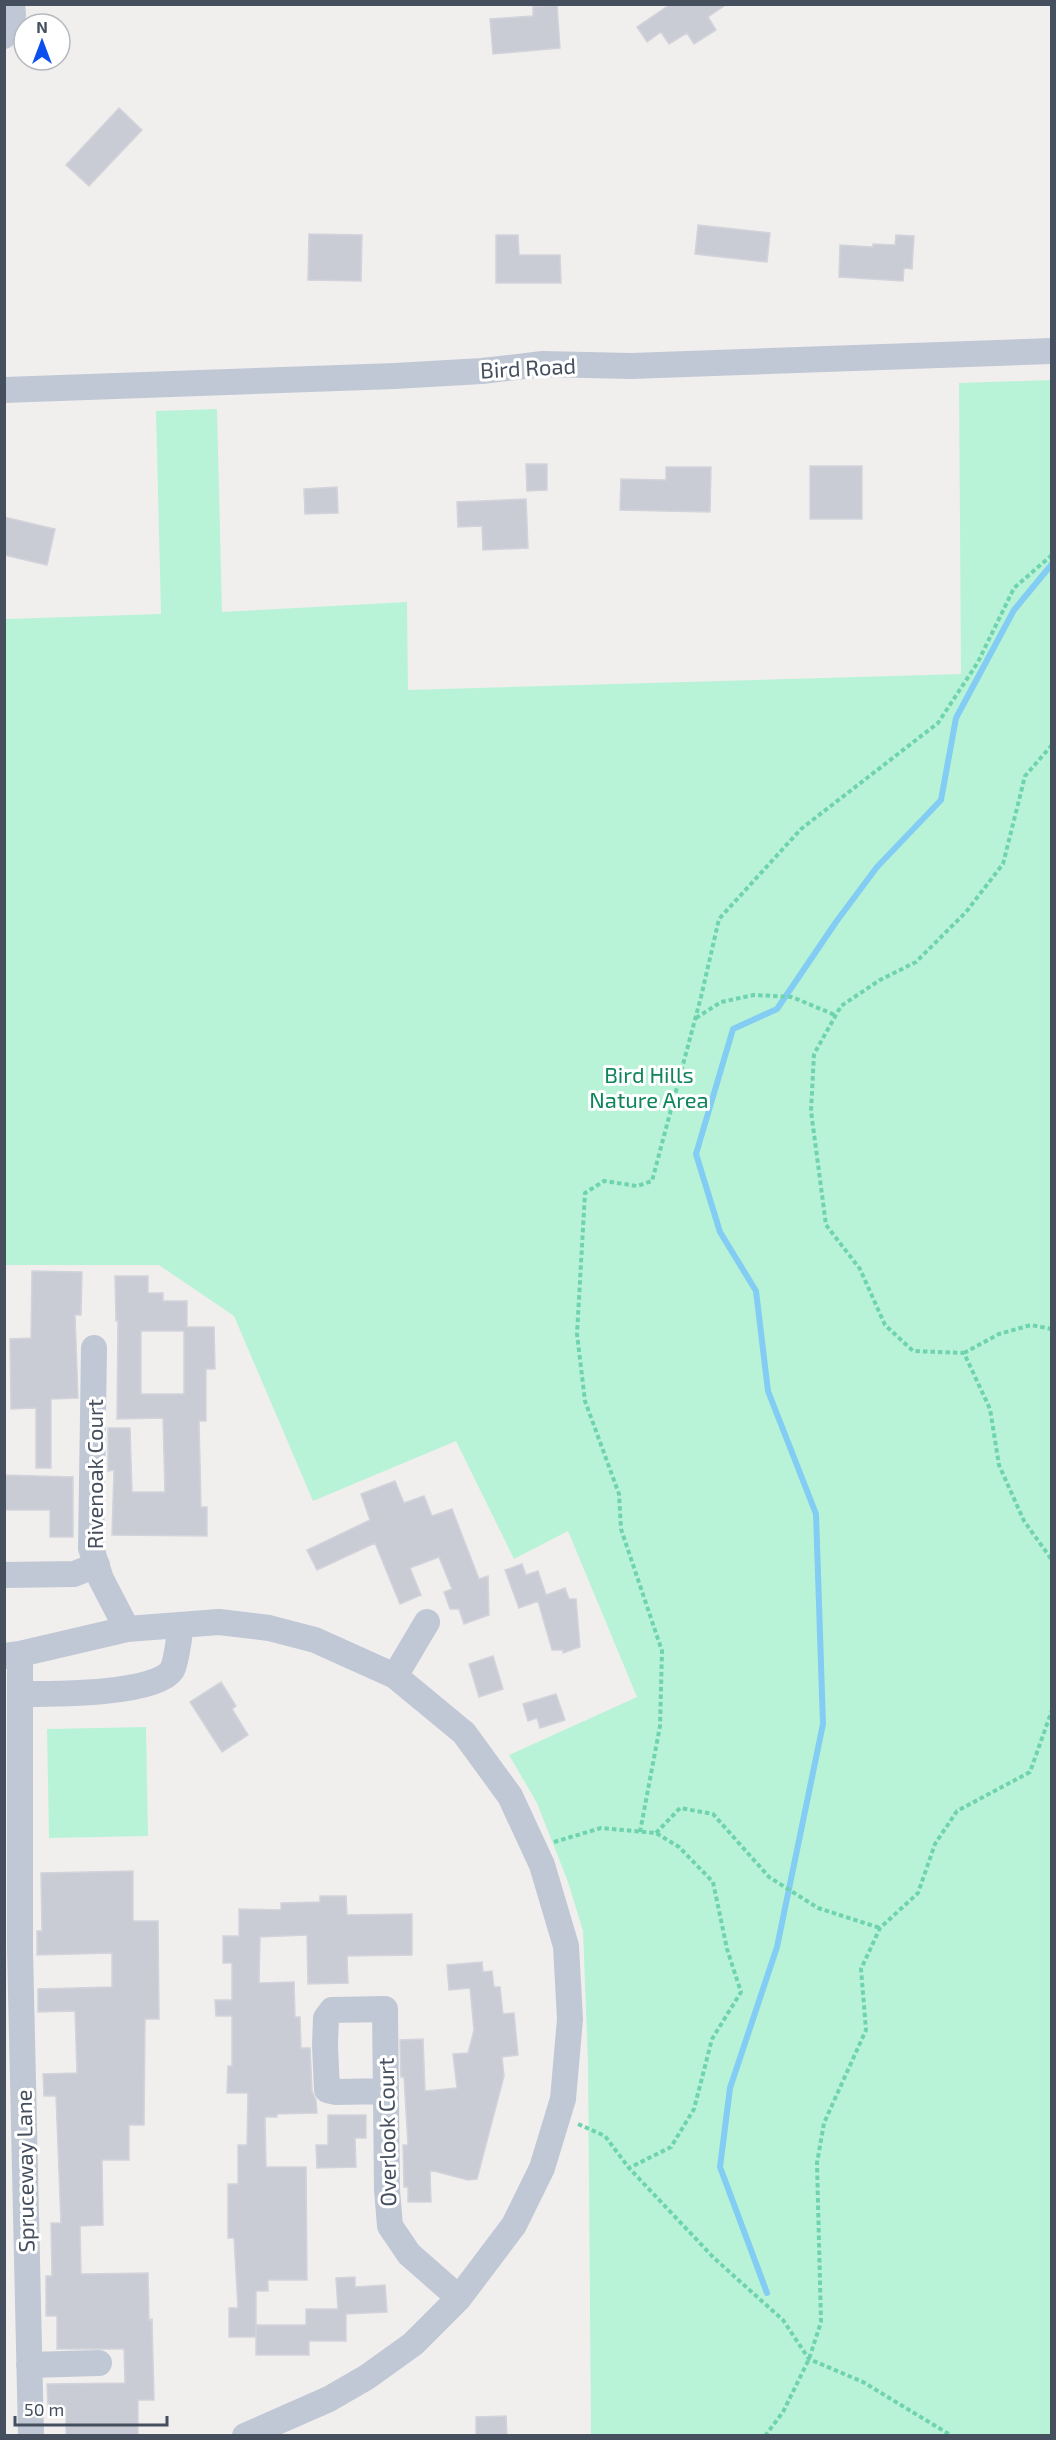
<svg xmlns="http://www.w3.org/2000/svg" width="1056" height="2440" viewBox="0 0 1056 2440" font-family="'Exo 2',sans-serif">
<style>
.green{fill:#b9f3d7}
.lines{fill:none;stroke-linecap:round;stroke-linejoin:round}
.stream{stroke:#83ccf3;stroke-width:6}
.building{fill:#caccd5;stroke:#d2d3db;stroke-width:1.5;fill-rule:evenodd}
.path{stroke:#6fd3b0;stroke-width:4;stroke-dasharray:4.5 3;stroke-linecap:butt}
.minor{stroke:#c1c8d5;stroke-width:26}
.labels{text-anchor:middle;stroke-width:6;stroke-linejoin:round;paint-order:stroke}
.street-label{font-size:22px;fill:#454f5e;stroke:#fff}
.park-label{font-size:22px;fill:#0f855b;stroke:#fff}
</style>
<rect width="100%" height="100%" fill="#f1efee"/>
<path class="green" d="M1051 380V2435H591L588 2063 583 1931 568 1882 537 1803 509 1755 637 1697 568 1531 514 1559 456 1441 313 1501 234 1316 159 1265H5V619L161 614 156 411 217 409 222 612 407 602 408 690 961 674 959 383Z
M146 1727 148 1836 49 1838 47 1729Z"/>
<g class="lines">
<path class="stream" d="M767 2293 720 2167 730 2088 777 1947 823 1724 816 1514 768 1391 756 1291 720 1232 696 1154 733 1029 777 1009 836 922 877 867 941 800 956 718 1014 610 1052 564"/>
</g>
<path class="building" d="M671 4H727L708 17 716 30 694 44 687 33 669 44 661 32 647 42 637 27Z
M557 5 560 48 493 54 490 19 533 16V7Z
M119 108 142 130 89 186 66 165Z
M698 225 770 233 767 262 695 254Z
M309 234 362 235 361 281 308 280Z
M496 235H518L519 255H560L561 283H496Z
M896 235 914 236 912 269 904 268 903 281 839 277 840 245 873 247V244L895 245Z
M526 464H547V490L527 491Z
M810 466H862V519H810Z
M666 467H711L710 512 620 510 621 479 666 480Z
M337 487 338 513 305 514 304 489Z
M526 499 528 548 483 550 482 526 458 527 457 502Z
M4 517 55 529 47 565 4 555Z
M32 1271 82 1272 81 1315H75L78 1398 51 1399V1468H36V1408L11 1409 10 1339 31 1338Z
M115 1276H148V1293H163V1301H187V1327H214L215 1369H206V1421H199L201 1507H207V1536L112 1535 114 1470 108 1471V1428H130L132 1492H165L163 1418 117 1419 118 1321H116ZM141 1331H184V1394H141Z
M4 1475 73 1477V1537H50V1510H4Z
M395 1481 404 1503 424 1496 432 1516 452 1509 479 1579 488 1576 489 1615 464 1624 459 1609H450L444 1592 452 1589 439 1557 410 1568 421 1595 400 1604 375 1543 317 1570 307 1550 370 1520 361 1494Z
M522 1564 526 1575 538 1571 546 1595 565 1588 569 1599H576L580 1647 563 1653V1650H552L538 1601 519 1608 505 1570Z
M493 1656 503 1689 479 1697 469 1664Z
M221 1682 236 1706 232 1709 248 1735 222 1752 190 1702Z
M556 1694 565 1720 540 1728 537 1718 528 1721 523 1704Z
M133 1871V1921H158L159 2019H145L144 2125H129V2160H102L103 2225 80 2226 81 2274 148 2273 149 2320 152 2319 154 2400H138V2436H66V2407H48L47 2384 125 2383 124 2349H57V2316H46V2276H52L51 2223H61L56 2096H44L43 2074 77 2073 75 2011 38 2012V1989L112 1987V1953L37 1955V1931H42L41 1873Z
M320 1896H346L347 1915 412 1914V1955L347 1956 348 1983 308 1984 307 1935 260 1937 259 1983 294 1982 295 2017H300L301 2048H310L312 2091 316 2100 317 2113 277 2114V2117H265L266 2167H306L307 2280H268V2291H256V2337H229V2308H238L234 2238H228V2184H238V2145H247L248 2093H227L228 2066H232V2016H216L215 2000H232V1963H223V1936H239V1909L281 1910V1903L320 1902Z
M482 1962 483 1972 492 1971 494 1987H500L503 2014 514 2013 518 2055 502 2057 504 2076 477 2179 468 2180 430 2170 431 2202H408V2187H404L403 2145H408L404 2077H401L400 2040 423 2039 425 2091 457 2088 453 2054 468 2053 474 2030 470 1988 449 1990 447 1965Z
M328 2115H366V2138H355L356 2167 317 2168 316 2145H328Z
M355 2277V2287L385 2285 387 2312 346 2314V2341H309V2355H256V2325H306V2309H338L336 2278Z
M506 2416 507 2436H476V2417Z"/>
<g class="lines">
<path class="path" d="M1052 745 1025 776 1003 864 966 912 916 962 880 980 841 1006 814 1054 811 1111 826 1225 860 1269 885 1325 913 1351 964 1353 990 1409 999 1465 1024 1521 1052 1560
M696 1018 721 1002 754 995 792 997 835 1015
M964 1353 999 1334 1031 1325 1052 1329
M640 1832 660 1726 662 1651 621 1529 619 1494 585 1401 577 1334 585 1193 604 1181 637 1186 652 1181 701 997 719 919 801 829 938 723 978 662 1014 588 1052 555
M656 1833 680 1808 713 1814 769 1877 818 1908 880 1928
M554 1842 601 1828 656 1833 679 1847 713 1882 727 1949 741 1992 712 2039 694 2109 671 2147 629 2168
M578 2124 605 2136 629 2168 714 2258 783 2320 809 2359 863 2382 952 2436
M765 2436 783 2412 809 2359 821 2322 817 2163 824 2123 866 2030 861 1969 880 1928 918 1893 935 1844 957 1811 1030 1772 1052 1710"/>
<path class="minor" d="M4 36 13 15 12 4
M4 390 395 376 482 371 543 364 631 366 1052 351
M94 1348 91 1548 101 1579 127 1629
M4 1575 74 1574 97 1565
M20 1654V1949L31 2436
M4 1656 20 1654 127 1629 219 1622 269 1628 315 1640 395 1676 464 1733 510 1796 542 1865 566 1946 570 2019 563 2099 542 2168 514 2225 459 2298 413 2344 367 2377 329 2399 245 2436
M395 1676 427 1622
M20 1694C49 1694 156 1695 172 1670 177 1661 179 1636 181 1625
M386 2091 336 2092 327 2090 325 2045 326 2018 332 2010 385 2009 387 2190 390 2226 409 2254 459 2298
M29 2365 99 2363"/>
</g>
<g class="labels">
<g class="street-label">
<text transform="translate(528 368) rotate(-3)" y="8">Bird Road</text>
<text transform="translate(95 1474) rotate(-90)" y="8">Rivenoak Court</text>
<text transform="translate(387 2132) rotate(-91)" y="8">Overlook Court</text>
<text transform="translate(25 2171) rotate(-91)" y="8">Spruceway Lane</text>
</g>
<g class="park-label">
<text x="649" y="1083">Bird Hills<tspan x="649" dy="25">Nature Area</tspan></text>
</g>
</g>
<rect width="1056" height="2440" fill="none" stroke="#454f5e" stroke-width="12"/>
<g transform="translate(42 42)"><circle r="28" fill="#ffffff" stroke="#b5b9bf" stroke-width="1.5"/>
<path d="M0-4.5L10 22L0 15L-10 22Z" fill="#0b4fef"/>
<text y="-9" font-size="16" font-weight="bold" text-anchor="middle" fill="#454f5e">N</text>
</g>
<path d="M15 2416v9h152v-9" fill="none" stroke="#454f5e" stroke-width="3"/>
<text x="24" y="2416" font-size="18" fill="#454f5e" stroke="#ffffff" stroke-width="4.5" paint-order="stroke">50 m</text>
</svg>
